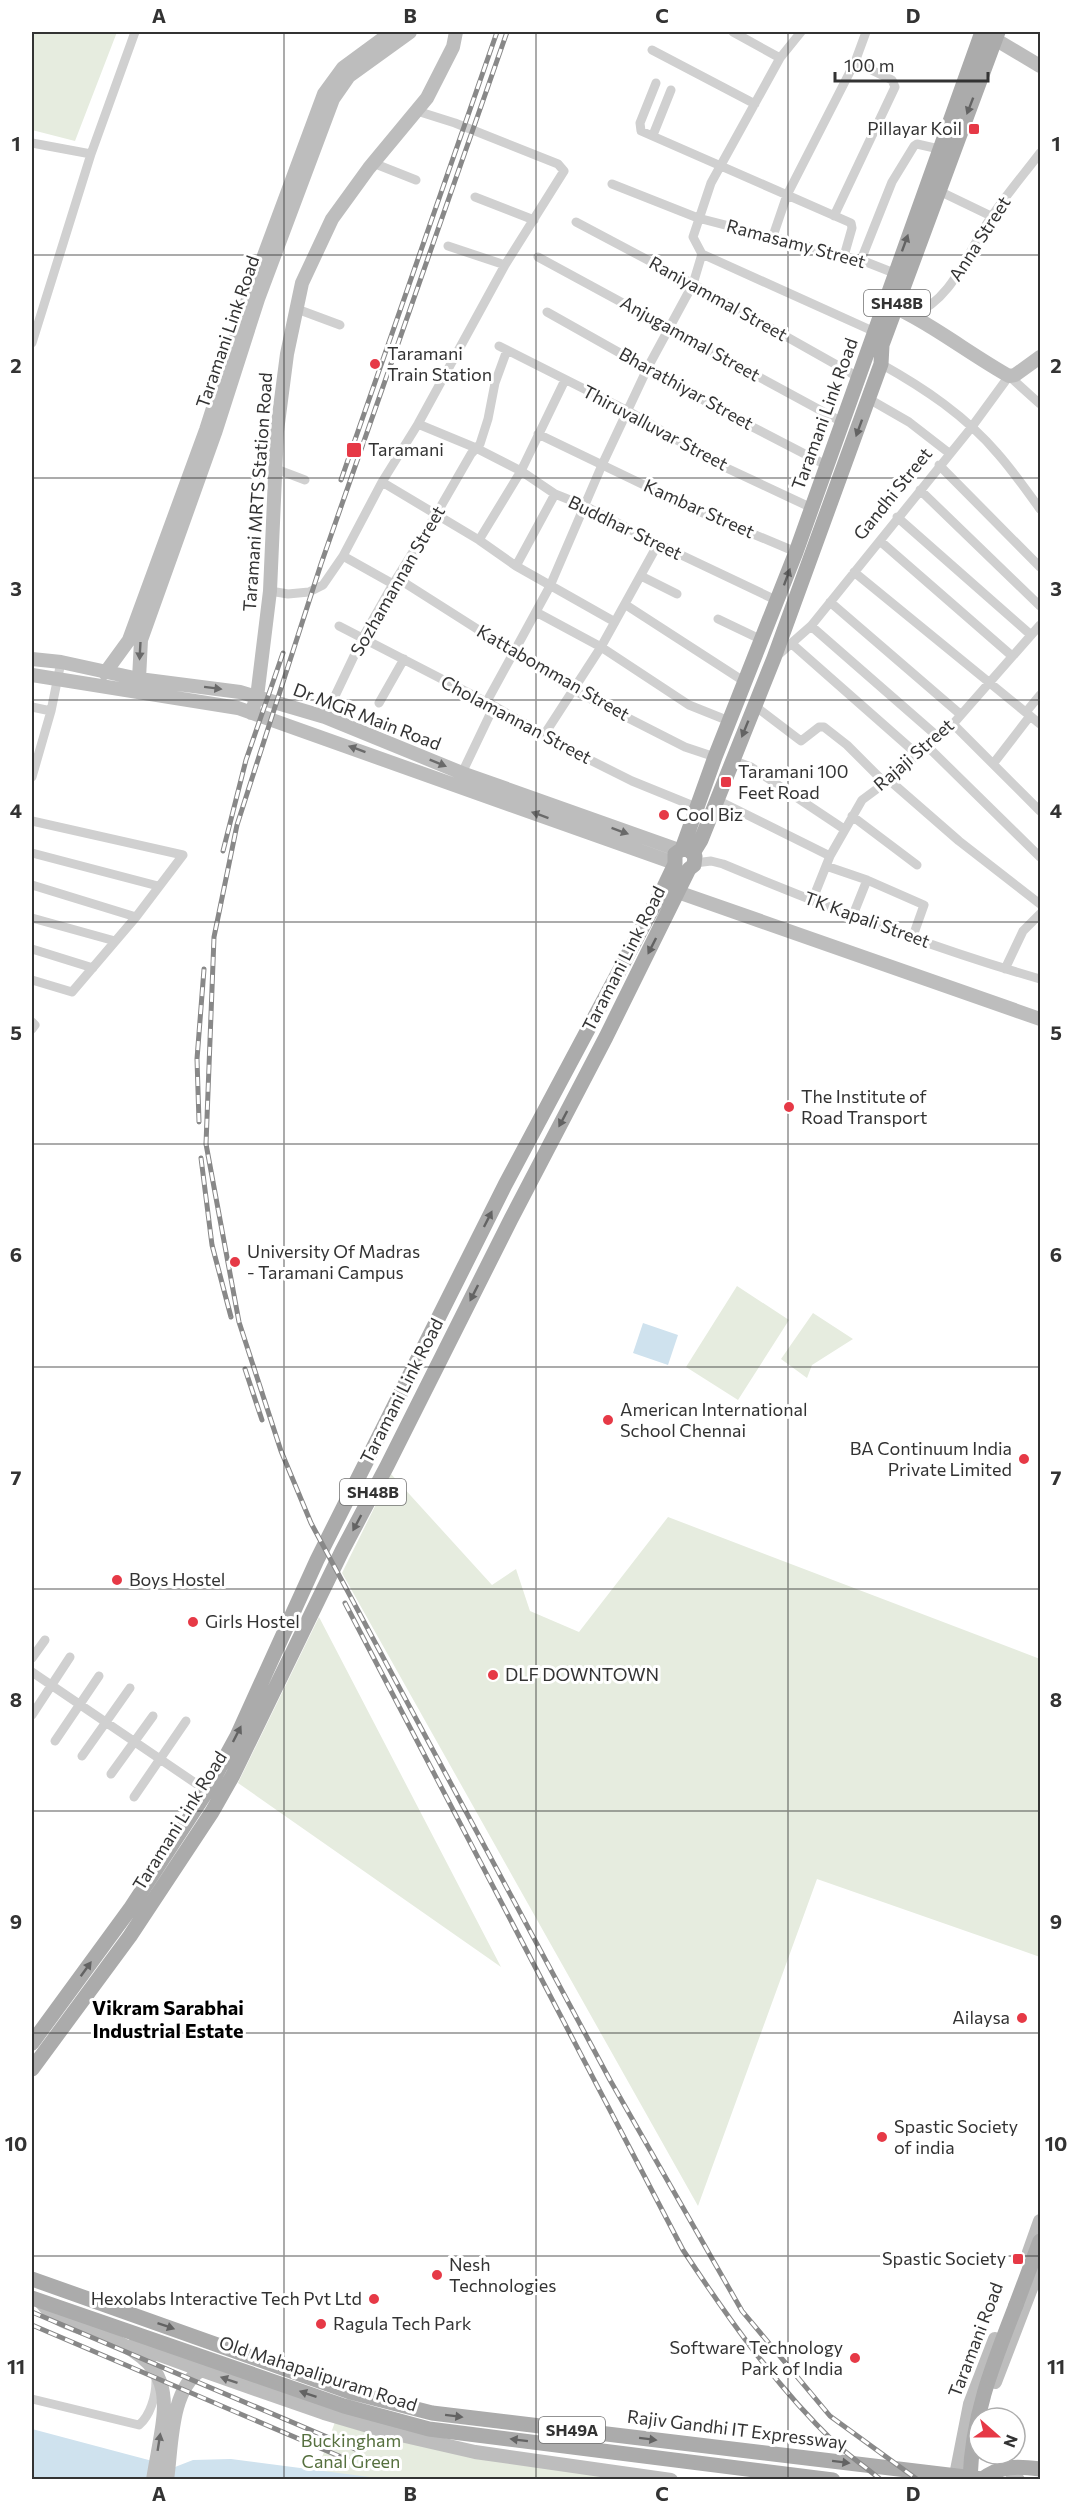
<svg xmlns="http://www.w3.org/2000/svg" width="1072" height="2511" viewBox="0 0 1072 2511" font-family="Commissioner,sans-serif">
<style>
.green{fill:#e6ecdf}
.water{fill:#cfe2ee}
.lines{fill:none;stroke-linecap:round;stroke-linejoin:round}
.street{stroke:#d0d0d0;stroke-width:9}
.secondary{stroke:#bdbdbd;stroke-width:14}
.primary{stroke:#ababab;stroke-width:15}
.rail-casing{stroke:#888;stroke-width:5}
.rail{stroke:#fff;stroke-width:3;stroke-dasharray:9;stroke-linecap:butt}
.primary-bridge{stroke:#ababab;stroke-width:15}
.oneway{fill:#636363}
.oneway2{fill:#6a6a6a}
.grid{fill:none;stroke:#333;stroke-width:1.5;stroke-opacity:0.55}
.poi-dot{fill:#e63946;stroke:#fff;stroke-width:2}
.labels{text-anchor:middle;stroke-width:6;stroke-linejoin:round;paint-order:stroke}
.shield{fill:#fff;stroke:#707070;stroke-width:1.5}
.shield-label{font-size:16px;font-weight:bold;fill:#333}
.poi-label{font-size:18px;fill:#333;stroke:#fff;text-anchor:start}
.street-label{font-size:18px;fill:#333;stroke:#fff}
.park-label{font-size:18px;fill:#56703f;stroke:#fff}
.neighbourhood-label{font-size:20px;font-weight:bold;fill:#000;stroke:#fff}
.neatline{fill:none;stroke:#333;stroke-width:2}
.grid-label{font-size:20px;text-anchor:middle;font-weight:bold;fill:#333}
</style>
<rect width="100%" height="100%" fill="#fff"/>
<path class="green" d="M32 32H117L75 141 32 130Z
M737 1286 789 1320 738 1400 686 1367Z
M813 1313 853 1339 812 1365 807 1378 781 1359Z
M391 1474 492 1585 516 1569 530 1611 579 1632 668 1517 1040 1659V1957L817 1879 698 2206 342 1573Z
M319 1617 501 1967 238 1783Z
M335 2422 624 2479 385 2480 317 2471Z"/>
<path class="water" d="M643 1323 678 1335 668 1365 633 1353Z
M32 2429 175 2467 193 2460 231 2459 385 2479H47L32 2477Z"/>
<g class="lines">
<path class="street" d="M733 32 780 58
M652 50 755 104
M656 83 640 123 641 131 851 223 852 228 844 256
M653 135 671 90
M32 143 91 154
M373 163 416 180
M612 184 698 218 861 260 894 273
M937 190 991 216
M475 197 534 220
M834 216 895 87 892 80 855 62
M576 222 693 284 858 377
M773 236 787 195 855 62 866 32
M448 246 505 265
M702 254 693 237 711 183 780 58 801 32
M702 254 875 332
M538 257 842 422
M861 260 892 182 914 146 917 144 939 149
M297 309 340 325
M547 312 739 420 826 465
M912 315C954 300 968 249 992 216 1007 194 1024 174 1040 153
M32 343 91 154 135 32
M499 346 628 411 718 464 812 508
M881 364C924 388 966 416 998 454 1013 471 1026 490 1040 509
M869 399 909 422 949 453
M418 424 476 448 521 471 555 494 585 506 658 544 778 601
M538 434 696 510 796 552
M939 465 1040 567
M276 469 305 480
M382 482 479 540 516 566 615 622
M920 490 1040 606
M897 517 1031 635
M479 540 521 471 565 380
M880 541 1012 656
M343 556 393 584
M516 566 555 494
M854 572 1040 724
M641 576 677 594
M397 578 573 690 685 747 715 757
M270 591 288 594 309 592 323 585 343 556 382 482 418 424 505 265 564 171 558 164 455 123 417 111
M830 602 960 714
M626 605 745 682
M536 612 601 647 689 705 729 721
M718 619 762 640
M339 626 494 706 568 749 632 781 696 807
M811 626 937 736
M792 644 918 755
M778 655 811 626 971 428 1009 376 1040 404
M379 703 404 659
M486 703 550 586 602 465 648 367 693 284 702 254
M755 706 801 741 819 727H824L847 745 885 783
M32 707 51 711
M1026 712 1040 695
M325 717 363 637 393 584 437 513 471 454 480 444 488 419 495 383 507 350
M953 724 1040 811
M544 735 601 647 658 544
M927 746 1040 857
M732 760 751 767 844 829
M993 764 1030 716
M462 773 494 706
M32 777 51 711 61 662
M889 780 959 841 1040 904
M717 800 830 856
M852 816 917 865
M32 821 183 855 136 917 72 992 32 980
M32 853 158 886
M695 863 711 861 723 864C826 907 932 948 1040 979
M826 866 867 880 924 905 913 936
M32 885 136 917
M812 901 830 856 862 800 889 780 953 724 1040 625
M853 915 867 880
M32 918 115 941
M32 949 93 968
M1005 969 1023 931 1040 914
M32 1022 35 1025 32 1029
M32 1658 45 1640
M32 1672 207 1791
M32 1715 70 1657
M55 1741 99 1676
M82 1756 130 1688
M111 1774 153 1716
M134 1797 186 1721
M32 2399 139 2425C150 2416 156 2396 156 2381"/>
<path class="secondary" d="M988 35 1040 66
M888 304C931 323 968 353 1009 376L1015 375 1040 357
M32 659 61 662 139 679 240 692 325 717 462 773 679 850
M105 673 129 640 206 430 249 296 324 94 343 68 392 32
M32 675 238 708 674 863
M139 679 141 640 215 433 258 299 333 99 349 76 410 32
M251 713 257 697 270 591 277 431 287 354 302 283 332 219 369 168 427 98 453 47 456 32
M669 889 1040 1019
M1029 2252 1040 2221
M40 2301C45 2306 50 2314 56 2317 68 2325 85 2329 99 2334 185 2367 165 2405 153 2480
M133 2345 201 2370
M995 2382 1040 2265
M324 2413 392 2433 475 2452 671 2480
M996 2454 1018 2480
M956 2475 970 2404 995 2339
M167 2480C172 2446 170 2390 201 2370L324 2413 330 2411"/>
<path class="primary" d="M682 849 715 757 796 552 982 32
M693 853 701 840 774 658 881 364 882 345 998 32
M32 2043 130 1909 207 1791 237 1736 317 1560 505 1185 664 887 675 864V854L682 849 689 850 695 856 694 865 689 869 606 1037 511 1219 387 1466 342 1551 233 1775 212 1812 130 1936 32 2069
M32 2279 350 2392 432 2413 982 2479
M32 2298 344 2406 429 2429 833 2480
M1016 2305 1040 2241"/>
<defs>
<path id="rail" d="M507 32 321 564 237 825 214 937 206 1144 239 1322 281 1451 311 1523 610 2080 742 2311 830 2416 918 2480
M341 480 497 32
M223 851 246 760 283 653
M199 1122 197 1059 204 969
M201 1158 212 1245 231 1317
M245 1369 262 1420
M345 1603 683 2250C728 2318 775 2385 834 2442 849 2456 866 2467 881 2480
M32 2312 360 2451
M32 2325 353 2462"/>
</defs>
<use href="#rail" class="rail-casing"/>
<use href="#rail" class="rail"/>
<path class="primary-bridge" d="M970 2480C972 2415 993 2364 1016 2305
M981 2480C1001 2465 1017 2466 1040 2469"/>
</g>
<defs><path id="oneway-solid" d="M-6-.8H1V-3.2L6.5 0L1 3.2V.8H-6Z" transform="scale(1.5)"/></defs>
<g class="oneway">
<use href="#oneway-solid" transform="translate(970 106) rotate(111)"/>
<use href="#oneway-solid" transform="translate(905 243) rotate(-70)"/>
<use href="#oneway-solid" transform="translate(859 428) rotate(110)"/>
<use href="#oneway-solid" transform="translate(787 577) rotate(-70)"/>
<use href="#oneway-solid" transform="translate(745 729) rotate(112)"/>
<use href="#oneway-solid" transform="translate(652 946) rotate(117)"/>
<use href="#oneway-solid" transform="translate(563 1119) rotate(118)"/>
<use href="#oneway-solid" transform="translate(488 1219) rotate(-63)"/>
<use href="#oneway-solid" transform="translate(474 1293) rotate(117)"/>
<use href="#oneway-solid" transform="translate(357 1523) rotate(118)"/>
<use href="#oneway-solid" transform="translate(237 1734) rotate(-63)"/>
<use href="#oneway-solid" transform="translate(86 1969) rotate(-54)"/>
<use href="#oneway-solid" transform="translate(166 2326) rotate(19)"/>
<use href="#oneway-solid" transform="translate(308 2394) rotate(-161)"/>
<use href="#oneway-solid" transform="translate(454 2416) rotate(7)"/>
<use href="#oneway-solid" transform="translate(648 2439) rotate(7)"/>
<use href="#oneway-solid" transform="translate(519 2440) rotate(-173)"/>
<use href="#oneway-solid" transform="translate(841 2462) rotate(7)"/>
</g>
<g class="oneway2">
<use href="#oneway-solid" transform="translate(140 651) rotate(93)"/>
<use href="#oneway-solid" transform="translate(213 688) rotate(7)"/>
<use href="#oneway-solid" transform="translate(357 749) rotate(-160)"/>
<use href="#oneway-solid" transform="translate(438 763) rotate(22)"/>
<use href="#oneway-solid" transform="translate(540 815) rotate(-160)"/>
<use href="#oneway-solid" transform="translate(620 831) rotate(20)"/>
<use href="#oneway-solid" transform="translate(229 2380) rotate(-161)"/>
<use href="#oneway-solid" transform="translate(159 2442) rotate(-81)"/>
</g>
<path class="grid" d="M284 32V2480M536 32V2480M788 32V2480M32 255H1040M32 478H1040M32 700H1040M32 922H1040M32 1144H1040M32 1367H1040M32 1589H1040M32 1811H1040M32 2033H1040M32 2256H1040"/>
<g class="poi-dot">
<rect x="968" y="123" width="12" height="12" rx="3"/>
<circle cx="375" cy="364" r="6"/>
<rect x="346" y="442" width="16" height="16" rx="3"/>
<rect x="720" y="776" width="12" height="12" rx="3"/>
<circle cx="664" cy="815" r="6"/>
<circle cx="789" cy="1107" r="6"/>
<circle cx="235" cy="1262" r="6"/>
<circle cx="608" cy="1420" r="6"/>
<circle cx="1024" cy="1459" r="6"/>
<circle cx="117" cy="1580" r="6"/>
<circle cx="193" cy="1622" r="6"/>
<circle cx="493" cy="1675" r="6"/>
<circle cx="1022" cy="2018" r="6"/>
<circle cx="882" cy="2137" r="6"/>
<rect x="1012" y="2253" width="12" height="12" rx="3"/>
<circle cx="437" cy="2275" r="6"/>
<circle cx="374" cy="2299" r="6"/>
<circle cx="321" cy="2324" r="6"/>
<circle cx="855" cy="2358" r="6"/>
</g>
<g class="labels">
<g class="shield">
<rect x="864" y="290" width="66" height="26" rx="4.5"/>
<rect x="340" y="1479" width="66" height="26" rx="4.5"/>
<rect x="539" y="2417" width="66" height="26" rx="4.5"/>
</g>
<g class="shield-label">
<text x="897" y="309">SH48B</text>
<text x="373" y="1498">SH48B</text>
<text x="572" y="2436">SH49A</text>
</g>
<g class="poi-label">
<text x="962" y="135" text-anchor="end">Pillayar Koil</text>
<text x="387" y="360">Taramani<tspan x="387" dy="21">Train Station</tspan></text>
<text x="368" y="456">Taramani</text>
<text x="738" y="778">Taramani 100<tspan x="738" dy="21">Feet Road</tspan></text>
<text x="676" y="821">Cool Biz</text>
<text x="801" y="1103">The Institute of<tspan x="801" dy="21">Road Transport</tspan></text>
<text x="247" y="1258">University Of Madras<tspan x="247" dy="21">- Taramani Campus</tspan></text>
<text x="620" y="1416">American International<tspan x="620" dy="21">School Chennai</tspan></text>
<text x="1012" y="1455" text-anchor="end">BA Continuum India<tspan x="1012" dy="21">Private Limited</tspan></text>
<text x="129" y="1586">Boys Hostel</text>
<text x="205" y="1628">Girls Hostel</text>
<text x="505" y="1681">DLF DOWNTOWN</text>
<text x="1010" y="2024" text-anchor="end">Ailaysa</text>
<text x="894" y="2133">Spastic Society<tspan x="894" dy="21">of india</tspan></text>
<text x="1006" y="2265" text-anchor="end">Spastic Society</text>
<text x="449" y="2271">Nesh<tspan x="449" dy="21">Technologies</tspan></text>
<text x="362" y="2305" text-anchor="end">Hexolabs Interactive Tech Pvt Ltd</text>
<text x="333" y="2330">Ragula Tech Park</text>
<text x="843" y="2354" text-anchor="end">Software Technology<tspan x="843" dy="21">Park of India</tspan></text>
</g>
<g class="street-label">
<text transform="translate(980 239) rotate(-57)" y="6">Anna Street</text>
<text transform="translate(796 244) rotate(15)" y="6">Ramasamy Street</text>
<text transform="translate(718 299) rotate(29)" y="6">Raniyammal Street</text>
<text transform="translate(228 332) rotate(-71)" y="6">Taramani Link Road</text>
<text transform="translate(690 339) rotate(29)" y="6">Anjugammal Street</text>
<text transform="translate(686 389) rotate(29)" y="6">Bharathiyar Street</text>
<text transform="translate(825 414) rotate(-70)" y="6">Taramani Link Road</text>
<text transform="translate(655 428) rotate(28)" y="6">Thiruvalluvar Street</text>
<text transform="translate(258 492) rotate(-86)" y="6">Taramani MRTS Station Road</text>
<text transform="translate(893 494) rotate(-51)" y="6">Gandhi Street</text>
<text transform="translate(699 509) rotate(24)" y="6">Kambar Street</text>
<text transform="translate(625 528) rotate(26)" y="6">Buddhar Street</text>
<text transform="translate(398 581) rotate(-60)" y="6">Sozhamannan Street</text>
<text transform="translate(553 673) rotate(30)" y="6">Kattabomman Street</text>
<text transform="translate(367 717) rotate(21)" y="6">Dr MGR Main Road</text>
<text transform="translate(516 720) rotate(28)" y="6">Cholamannan Street</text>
<text transform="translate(914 755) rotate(-41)" y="6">Rajaji Street</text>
<text transform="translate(867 920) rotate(20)" y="6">TK Kapali Street</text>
<text transform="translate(624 959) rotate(-63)" y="6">Taramani Link Road</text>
<text transform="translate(402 1391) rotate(-63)" y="6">Taramani Link Road</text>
<text transform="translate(180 1821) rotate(-58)" y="6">Taramani Link Road</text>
<text transform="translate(976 2340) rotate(-69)" y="6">Taramani Road</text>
<text transform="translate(318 2374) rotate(18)" y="6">Old Mahapalipuram Road</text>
<text transform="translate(737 2430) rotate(7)" y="6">Rajiv Gandhi IT Expressway</text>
</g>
<g class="park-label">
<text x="351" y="2447">Buckingham<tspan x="351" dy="21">Canal Green</tspan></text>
</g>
<g class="neighbourhood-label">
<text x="168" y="2015">Vikram Sarabhai<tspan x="168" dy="23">Industrial Estate</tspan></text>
</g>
</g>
<rect width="1072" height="2511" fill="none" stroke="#ffffff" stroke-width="66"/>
<g transform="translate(997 2436) rotate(111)"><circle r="28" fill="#ffffff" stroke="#adadad" stroke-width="1.5"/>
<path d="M0-4.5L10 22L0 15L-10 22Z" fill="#e63946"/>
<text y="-9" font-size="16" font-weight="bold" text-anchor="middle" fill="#333333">N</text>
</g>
<path d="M835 72v9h153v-9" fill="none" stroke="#333333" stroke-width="3"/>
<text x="844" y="72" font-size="18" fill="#333333" stroke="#ffffff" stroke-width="4.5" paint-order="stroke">100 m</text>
<rect x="33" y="33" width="1006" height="2445" class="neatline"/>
<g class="grid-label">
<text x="159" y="23">A</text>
<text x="410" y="23">B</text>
<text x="662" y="23">C</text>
<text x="913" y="23">D</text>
<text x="16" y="151">1</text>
<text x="1056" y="151">1</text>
<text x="16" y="373">2</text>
<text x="1056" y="373">2</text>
<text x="16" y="596">3</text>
<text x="1056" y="596">3</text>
<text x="16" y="818">4</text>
<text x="1056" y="818">4</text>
<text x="16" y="1040">5</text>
<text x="1056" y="1040">5</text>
<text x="16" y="1262">6</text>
<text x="1056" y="1262">6</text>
<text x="16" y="1485">7</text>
<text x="1056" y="1485">7</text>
<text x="16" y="1707">8</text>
<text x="1056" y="1707">8</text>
<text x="16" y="1929">9</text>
<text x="1056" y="1929">9</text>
<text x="16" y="2151">10</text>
<text x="1056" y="2151">10</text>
<text x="16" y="2374">11</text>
<text x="1056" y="2374">11</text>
<text x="159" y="2501">A</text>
<text x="410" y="2501">B</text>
<text x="662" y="2501">C</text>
<text x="913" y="2501">D</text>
</g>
</svg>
